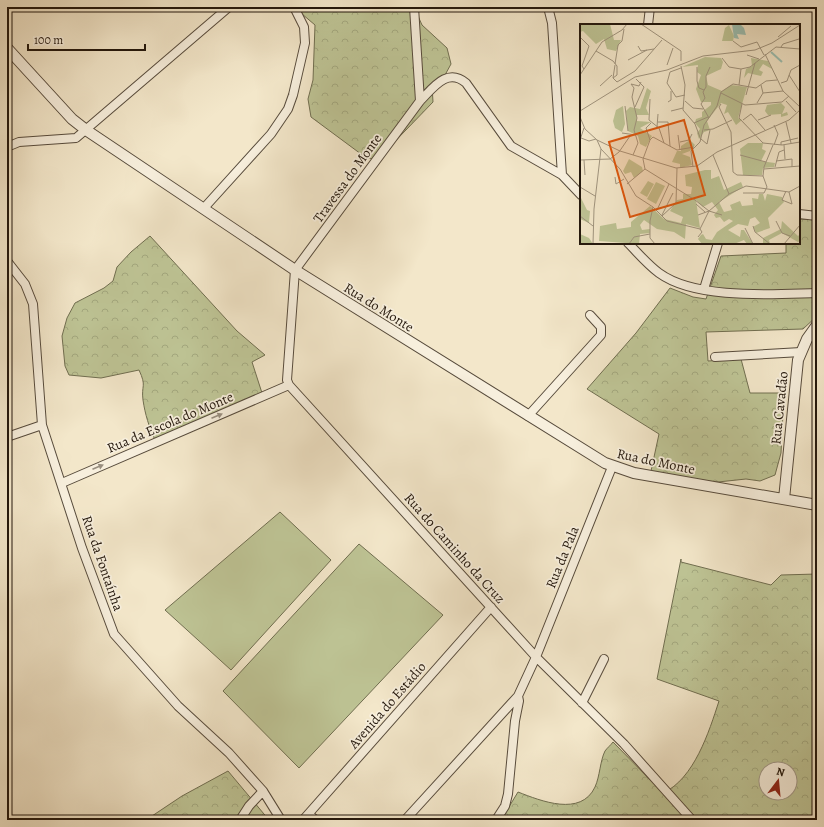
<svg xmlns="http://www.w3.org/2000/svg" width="824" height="827" viewBox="0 0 824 827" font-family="Alegreya,serif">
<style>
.grass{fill:#bec495;stroke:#706e50}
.forest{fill:url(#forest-crowns);stroke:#706e50;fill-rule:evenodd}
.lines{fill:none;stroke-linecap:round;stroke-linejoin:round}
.pedestrian-casing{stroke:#574b3c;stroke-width:8}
.minor-casing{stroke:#574b3c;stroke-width:10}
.tertiary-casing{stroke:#574b3c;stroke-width:12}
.pedestrian{stroke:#f7efdd;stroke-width:6}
.minor{stroke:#f7efdd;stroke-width:8}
.tertiary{stroke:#f7efdd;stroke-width:10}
.oneway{fill:#988e7f}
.labels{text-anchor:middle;stroke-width:3.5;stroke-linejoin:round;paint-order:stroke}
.street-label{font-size:14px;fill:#23170c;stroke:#f7efdd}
.inset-river{fill:none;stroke:#9cc0b3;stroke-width:2}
.inset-road{fill:none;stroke:#a0947e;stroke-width:1}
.view{fill:#de560c;fill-opacity:0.15;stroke:#de560c;stroke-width:2}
.inset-edge{fill:none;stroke:#23170c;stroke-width:2}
</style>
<defs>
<pattern id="forest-crowns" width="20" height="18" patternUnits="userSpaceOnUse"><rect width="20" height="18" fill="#bec495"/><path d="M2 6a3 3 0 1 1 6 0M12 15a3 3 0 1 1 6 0" fill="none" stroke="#a3a87f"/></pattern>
</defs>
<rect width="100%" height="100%" fill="#f3e7ca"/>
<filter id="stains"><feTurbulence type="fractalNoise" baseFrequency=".005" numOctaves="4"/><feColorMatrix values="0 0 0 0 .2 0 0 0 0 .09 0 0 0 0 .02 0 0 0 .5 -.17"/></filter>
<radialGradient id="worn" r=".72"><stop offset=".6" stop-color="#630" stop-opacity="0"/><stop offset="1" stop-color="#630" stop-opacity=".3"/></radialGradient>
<path class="grass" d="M280 512 331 560 231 670 165 610Z
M359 544 443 615 299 768 223 691Z"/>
<path class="forest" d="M289 7H414L422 25 447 48 451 64 445 75 432 86 433 102 377 160 365 157 311 117 308 99 313 80 315 25 302 14Z
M799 219H817V316L803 329 706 332 708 361 741 359 750 393H784L781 453 775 475 760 481 746 479 718 482 686 479 651 471 659 434 587 389 636 333 670 288 693 297 706 299 721 256 786 253V243H799Z
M150 236 237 331 265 355 252 362 262 393 155 440C149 427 145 414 143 400 141 385 147 387 139 370L101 378 69 375 65 366 62 336 67 318 75 303 104 288 113 281 117 267 131 252Z
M681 559V562L771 585 781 575 817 574V820H501L518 792C541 801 581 817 595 787 600 776 600 761 605 751 607 748 611 745 613 742L663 793C694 779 709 732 719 701L657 679ZM766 769H790V793H766Z
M228 771 269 820H146L182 796Z"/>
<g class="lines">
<defs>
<path id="pedestrian" d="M309 813 317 820"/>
<path id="minor" d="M414 7 420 101
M548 7 552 23 562 175
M648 25 650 7
M7 147 19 142 76 138 229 7
M581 195 562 175 511 146 466 83C447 67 433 88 420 101L295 270 287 380 289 385 536 657 624 744 692 820
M204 208 271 134 288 109 293 95 305 43 304 27 294 7
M799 214 817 216
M628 243C638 253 647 264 659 273 696 300 773 294 817 293
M7 261 25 284 33 304 42 425 82 548 114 634 178 706 229 753 263 791 281 820
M704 289 718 243
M715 357 801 352
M528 416 601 335V327L590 315
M7 437 42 425
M62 483 289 385
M582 703 604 659
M240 820 249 806 263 791
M303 820 491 607
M405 820 518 696
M496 820 505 806 508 794 515 721 519 701 518 696 536 657 612 467"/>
<path id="tertiary" d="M7 48 72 119 86 130 295 270 605 463 634 473 817 505
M784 499 798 360 807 339 817 325"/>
</defs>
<use href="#pedestrian" class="pedestrian-casing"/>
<use href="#minor" class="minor-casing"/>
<use href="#tertiary" class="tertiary-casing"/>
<use href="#pedestrian" class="pedestrian"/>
<use href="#minor" class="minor"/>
<use href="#tertiary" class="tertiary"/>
</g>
<defs><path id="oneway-solid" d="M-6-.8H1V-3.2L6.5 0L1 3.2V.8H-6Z"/></defs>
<g class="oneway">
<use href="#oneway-solid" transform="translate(217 416) rotate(-23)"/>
<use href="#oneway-solid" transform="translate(98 467) rotate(-23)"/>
</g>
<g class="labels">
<g class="street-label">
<text transform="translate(347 178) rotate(-54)" y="5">Travessa do Monte</text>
<text transform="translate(379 307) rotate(32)" y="5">Rua do Monte</text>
<text transform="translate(779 408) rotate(-84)" y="5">Rua Cavadão</text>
<text transform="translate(170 422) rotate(-23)" y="5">Rua da Escola do Monte</text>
<text transform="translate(656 461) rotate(12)" y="5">Rua do Monte</text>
<text transform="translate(455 548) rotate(48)" y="5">Rua do Caminho da Cruz</text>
<text transform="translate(562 557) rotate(-68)" y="5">Rua da Pala</text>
<text transform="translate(103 563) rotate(71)" y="5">Rua da Fontaínha</text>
<text transform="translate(387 705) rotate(-49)" y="5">Avenida do Estádio</text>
</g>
</g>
<g transform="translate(580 24)">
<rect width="220" height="220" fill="#f3e7ca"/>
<path d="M201 79 205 83 202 90 207 88 208 91 201 93V90L188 91 185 87 187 81ZM68 157 74 160 67 173 60 169ZM76 158 85 162 76 180 67 175Z" fill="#bec495"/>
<path d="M0 0H30L34 16H41L36 27 27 25 24 15 16 20 3 7 0 8ZM149 1 154 12 153 17H142L145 4ZM125 33 141 34 143 38 141 45 126 52 128 61 142 67 151 61 167 63 158 94 162 96 156 101 148 88 144 90 147 81 141 79 127 97 130 106 124 108 119 115 117 109 120 105 115 99 116 95 122 93V88L131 81V78H121L116 65 121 51 117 48 118 41 102 43ZM171 34 188 37 192 45 183 40 179 46 183 48 181 52 168 49 164 54 166 45 172 42ZM67 64 71 67 66 84 69 91H57V97L71 98 60 104 72 112 66 123 60 120 58 112 48 107 46 87 50 83 60 85ZM43 82 45 100 42 108 35 104 33 97 36 86ZM110 116 115 121 110 127 102 130 110 133 112 141 100 144V140L92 138 97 127H101V122ZM168 119H183L182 125 186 127 181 137 195 139 194 143 183 144 182 151H163L160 125ZM49 135 62 143 63 147 54 154 51 148 45 150 43 147ZM125 146H131V155L139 152 144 166 161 158 163 163 139 178 144 188 152 186 150 181 160 177 162 182 173 181 172 174 178 175 179 170H183L185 177 187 170 202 173 204 178 188 194 190 204 176 209 173 203 180 199 175 193 170 195 168 202 158 200 148 206 160 213 161 206H164L173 220H167L164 216 154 220H122L118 215 121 211 123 210 126 215 132 216 137 208 153 197 149 195 144 198 140 193 136 194 134 191 138 186 132 178 123 183 116 176 120 204 106 200 105 215 94 208 77 205 64 196 60 201 62 206 70 205V209L60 210 59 220 19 217 20 202 36 199 37 205 51 203V198L70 182 84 195 101 199 103 193 90 187 97 176 103 175V170H111L112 163 106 162 105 151ZM0 172 7 186 10 187 9 199 0 195ZM202 197 218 212 220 210V217L218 218 202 209 189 216 190 220H183V214L201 205ZM0 210 9 214 13 220H0Z" fill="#bec495"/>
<path d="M152 0H160L164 4 166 11 157 10 159 15 154 14Z" fill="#9cc0b3"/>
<path class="inset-river" d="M191 28 202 38"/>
<path class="inset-road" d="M61 0 101 27V37M0 13 9 22 2 42 4 45M198 13 211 2M153 17 161 23 177 18 184 31M58 22 61 27 74 25M201 23 203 20 219 15M16 27 33 37 37 42V51L33 54M185 30 203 67 220 83M167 31 179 35M142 34 149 43 161 45 170 43 196 23 220 25M48 36 67 26M35 40 38 21 42 17 44 5M35 41 33 54 37 58 55 47 82 16M87 41 93 24M101 42 105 61 103 86 115 100 121 116M117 43V57L119 64 124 66M101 44 90 48 87 59 96 73 105 71M0 51 22 18 42 6 47 0M209 51 220 68M201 59 207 57 211 46 220 41M159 61 161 45M20 62 32 51M141 69 165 81 202 78 209 72M183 69 203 67M166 71 175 39M70 75 69 96 79 104 84 119M105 77 113 84 123 85M206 77 216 88M88 78 91 76V67M177 79 183 69 181 61M141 80 139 83 151 108 153 148 157 151 183 152M162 80 159 94 183 119 202 121 220 118M45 82 48 107M55 83 64 63 56 55M0 87 55 53 87 46 123 32 175 26 192 19 220 1M91 87 103 84M0 93 5 105 17 116 21 125 14 185 13 220M129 94 121 80 125 74 123 68 126 63V52L130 43M163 96 171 90 185 106M178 96 191 91M78 98H88L90 122M206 98 211 119M114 99 128 93M77 103 78 90M124 106 133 105 152 96M42 109 56 111M98 111 100 126M1 114 9 117 16 115M121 115 127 120 130 106M0 116 4 104M17 116 40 127 96 144 117 142 137 128 209 96 220 86M70 116 63 135 65 145 115 176 129 187 142 191M70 116 73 113 97 126 114 123M70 116 66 104 71 99M100 118 109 116 112 110M194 121 198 110 194 101M201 121V118L218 114M204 121 205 135M21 125 40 145 56 172 73 183 87 197 120 205 122 208 118 213M53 131 58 119 54 106 57 94 52 73 54 64 51 60 59 62 61 58M133 131 149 170M160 131 186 138M0 136 30 135 39 128 50 112M4 136 5 151M196 137 212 135V143M113 143 111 127 120 118 124 101 137 82 141 68 153 60 176 64 186 57 197 56M195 143 199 128 204 126M184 145 220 142M35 153 36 160 44 155M47 160 65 145M0 163 15 172M187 163 183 152 184 143 193 121M206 167 202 176 212 180 209 168M163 169H184L187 163M116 180 125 188M73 183 70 197V214L75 220M77 186 89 160M82 191 93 169M118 191 129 187 149 170 166 162 209 168 220 162M0 192 13 202M82 192 96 179 97 144M196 197 202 209 210 212M173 202 175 208 190 220M165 204 173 220M120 205 129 187M49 220 54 213 70 210M204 220 220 201"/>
<path class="view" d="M104 96 125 171 50 193 29 118Z"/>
<rect width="220" height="220" class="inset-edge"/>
</g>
<rect width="824" height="827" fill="none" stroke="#f3e7ca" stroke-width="24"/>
<rect x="8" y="8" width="808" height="811" fill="none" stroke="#23170c" stroke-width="2"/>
<rect x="12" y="12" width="800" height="803" fill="none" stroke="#23170c"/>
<g transform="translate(778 781) rotate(16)"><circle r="19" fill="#f7efdd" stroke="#a29989"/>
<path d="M0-3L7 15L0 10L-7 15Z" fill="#8f2418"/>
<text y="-6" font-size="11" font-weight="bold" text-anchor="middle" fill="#23170c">N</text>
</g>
<path d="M28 44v6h117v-6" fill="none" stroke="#23170c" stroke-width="2"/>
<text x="34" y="44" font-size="12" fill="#23170c" stroke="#f7efdd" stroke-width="3" paint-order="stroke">100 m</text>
<rect width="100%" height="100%" filter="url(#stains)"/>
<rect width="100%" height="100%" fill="url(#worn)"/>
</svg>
